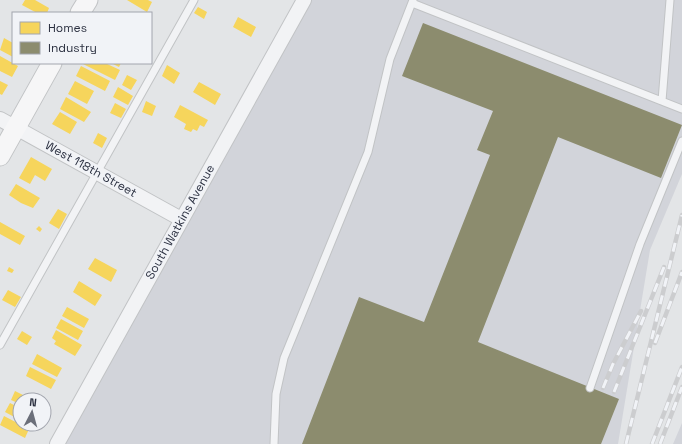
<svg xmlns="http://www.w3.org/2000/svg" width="682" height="444" viewBox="0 0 682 444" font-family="'Space Grotesk',sans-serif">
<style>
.built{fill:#d2d4da}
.homes{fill:#f6d55c}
.industry{fill:#8c8c6e}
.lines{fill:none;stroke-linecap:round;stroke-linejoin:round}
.service-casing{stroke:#c1c3c5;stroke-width:9}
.minor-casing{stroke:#c1c3c5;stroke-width:16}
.secondary-casing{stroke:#c1c3c5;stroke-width:21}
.service{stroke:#f2f3f5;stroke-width:7}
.minor{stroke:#f2f3f5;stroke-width:14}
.secondary{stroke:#f6f6f7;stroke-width:19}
.rail-casing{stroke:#cccdcf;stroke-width:4.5}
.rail{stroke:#f1f3f7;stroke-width:3;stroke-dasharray:9;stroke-linecap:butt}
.labels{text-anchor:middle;stroke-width:4;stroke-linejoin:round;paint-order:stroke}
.street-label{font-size:12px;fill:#2b3040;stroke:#f1f3f7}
</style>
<rect width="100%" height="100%" fill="#e3e5e7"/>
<path class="built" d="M307 0H682V174L650 250 618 444H62Z
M682 423V444H673Z"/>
<path class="homes" d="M25 0H35L49 8 47 13H37L22 5Z
M127 0H148L152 2 147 12Z
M198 7 207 12 204 19 194 13Z
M238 17 256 27 251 37 233 27Z
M4 38 13 43V57L0 50Z
M0 56 18 66 12 77 0 71Z
M81 63H105L120 70 115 80Z
M111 63H121L119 67Z
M167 65 180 73 174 84 162 76Z
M81 66 110 81 105 91 76 76Z
M127 75 137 80 131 90 122 85Z
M0 81 8 85 2 95 0 94Z
M75 81 94 91 87 104 68 94Z
M199 82 221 94 215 105 193 92Z
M118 87 133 96 128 105 113 97Z
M66 97 91 112 84 122 60 109Z
M146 101 156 106 152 116 142 112Z
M115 103 126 109 121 118 110 113Z
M180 105 208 120 204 127 200 125 197 131 193 129 191 132 184 129 186 124 174 117Z
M60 112 77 122 70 134 52 124Z
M98 133 107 138 102 148 93 143Z
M31 157 52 169 45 181 35 175 30 184 19 178Z
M16 184 40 198 33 208 21 203 9 195Z
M58 209 67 214 59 229 49 223Z
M0 222 25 236 20 245 0 234Z
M39 226 42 229 40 232 36 229Z
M95 258 117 270 111 282 88 269Z
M9 267 14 270 12 273 7 271Z
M79 281 102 295 95 306 73 292Z
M8 290 21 297 15 307 2 300Z
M67 307 89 319 84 328 62 316Z
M61 319 83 331 78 340 56 328Z
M56 330 82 345 75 356 54 344 56 341 52 338Z
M22 331 32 337 27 345 17 339Z
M37 354 62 368 57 377 32 364Z
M30 367 56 380 51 389 26 376Z
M15 391 33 400H20V404L11 400Z
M10 403 20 408V420L5 412Z
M4 416 29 429 25 438 0 425Z"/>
<path class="industry" d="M423 23 682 125 661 178 558 137 478 342 619 399 601 444H302L359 297 424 322 490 155 477 150 493 111 402 76Z"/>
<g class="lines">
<defs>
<path id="service" d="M412 3 682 109
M662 101 670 0
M0 345 194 0
M590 388 640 244 682 141
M274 444 276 394 284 358 368 152 390 59 413 0"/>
<path id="minor" d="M0 119 181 219
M57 444 304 0"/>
<path id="secondary" d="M80 13 88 0
M0 156 52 63"/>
</defs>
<use href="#service" class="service-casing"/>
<use href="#minor" class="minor-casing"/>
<use href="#secondary" class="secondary-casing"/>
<use href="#service" class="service"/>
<use href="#minor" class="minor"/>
<use href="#secondary" class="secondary"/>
<defs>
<path id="rail" d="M655 343 682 272
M603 388 613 364 641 311
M614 392 664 267
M626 444 682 215
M652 444 682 367
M660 444 682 387"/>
</defs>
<use href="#rail" class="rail-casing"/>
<use href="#rail" class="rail"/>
</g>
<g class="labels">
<g class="street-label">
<text transform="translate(91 169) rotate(29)" y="4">West 118th Street</text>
<text transform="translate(180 222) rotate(-61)" y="4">South Watkins Avenue</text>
</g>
</g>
<rect x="12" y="12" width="140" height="52" fill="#f1f3f7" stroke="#a2a5ae"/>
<rect x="20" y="22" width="20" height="12" fill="#f6d55c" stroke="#a2a5ae"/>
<text x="48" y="32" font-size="12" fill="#2b3040">Homes</text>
<rect x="20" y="42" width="20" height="12" fill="#8c8c6e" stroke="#a2a5ae"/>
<text x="48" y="52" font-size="12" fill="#2b3040">Industry</text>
<g transform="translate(32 412) rotate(6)"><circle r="19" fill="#f1f3f7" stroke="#a2a5ae"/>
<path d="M0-3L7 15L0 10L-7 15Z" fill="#6b6f7a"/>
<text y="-6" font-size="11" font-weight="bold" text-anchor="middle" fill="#2b3040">N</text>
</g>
</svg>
